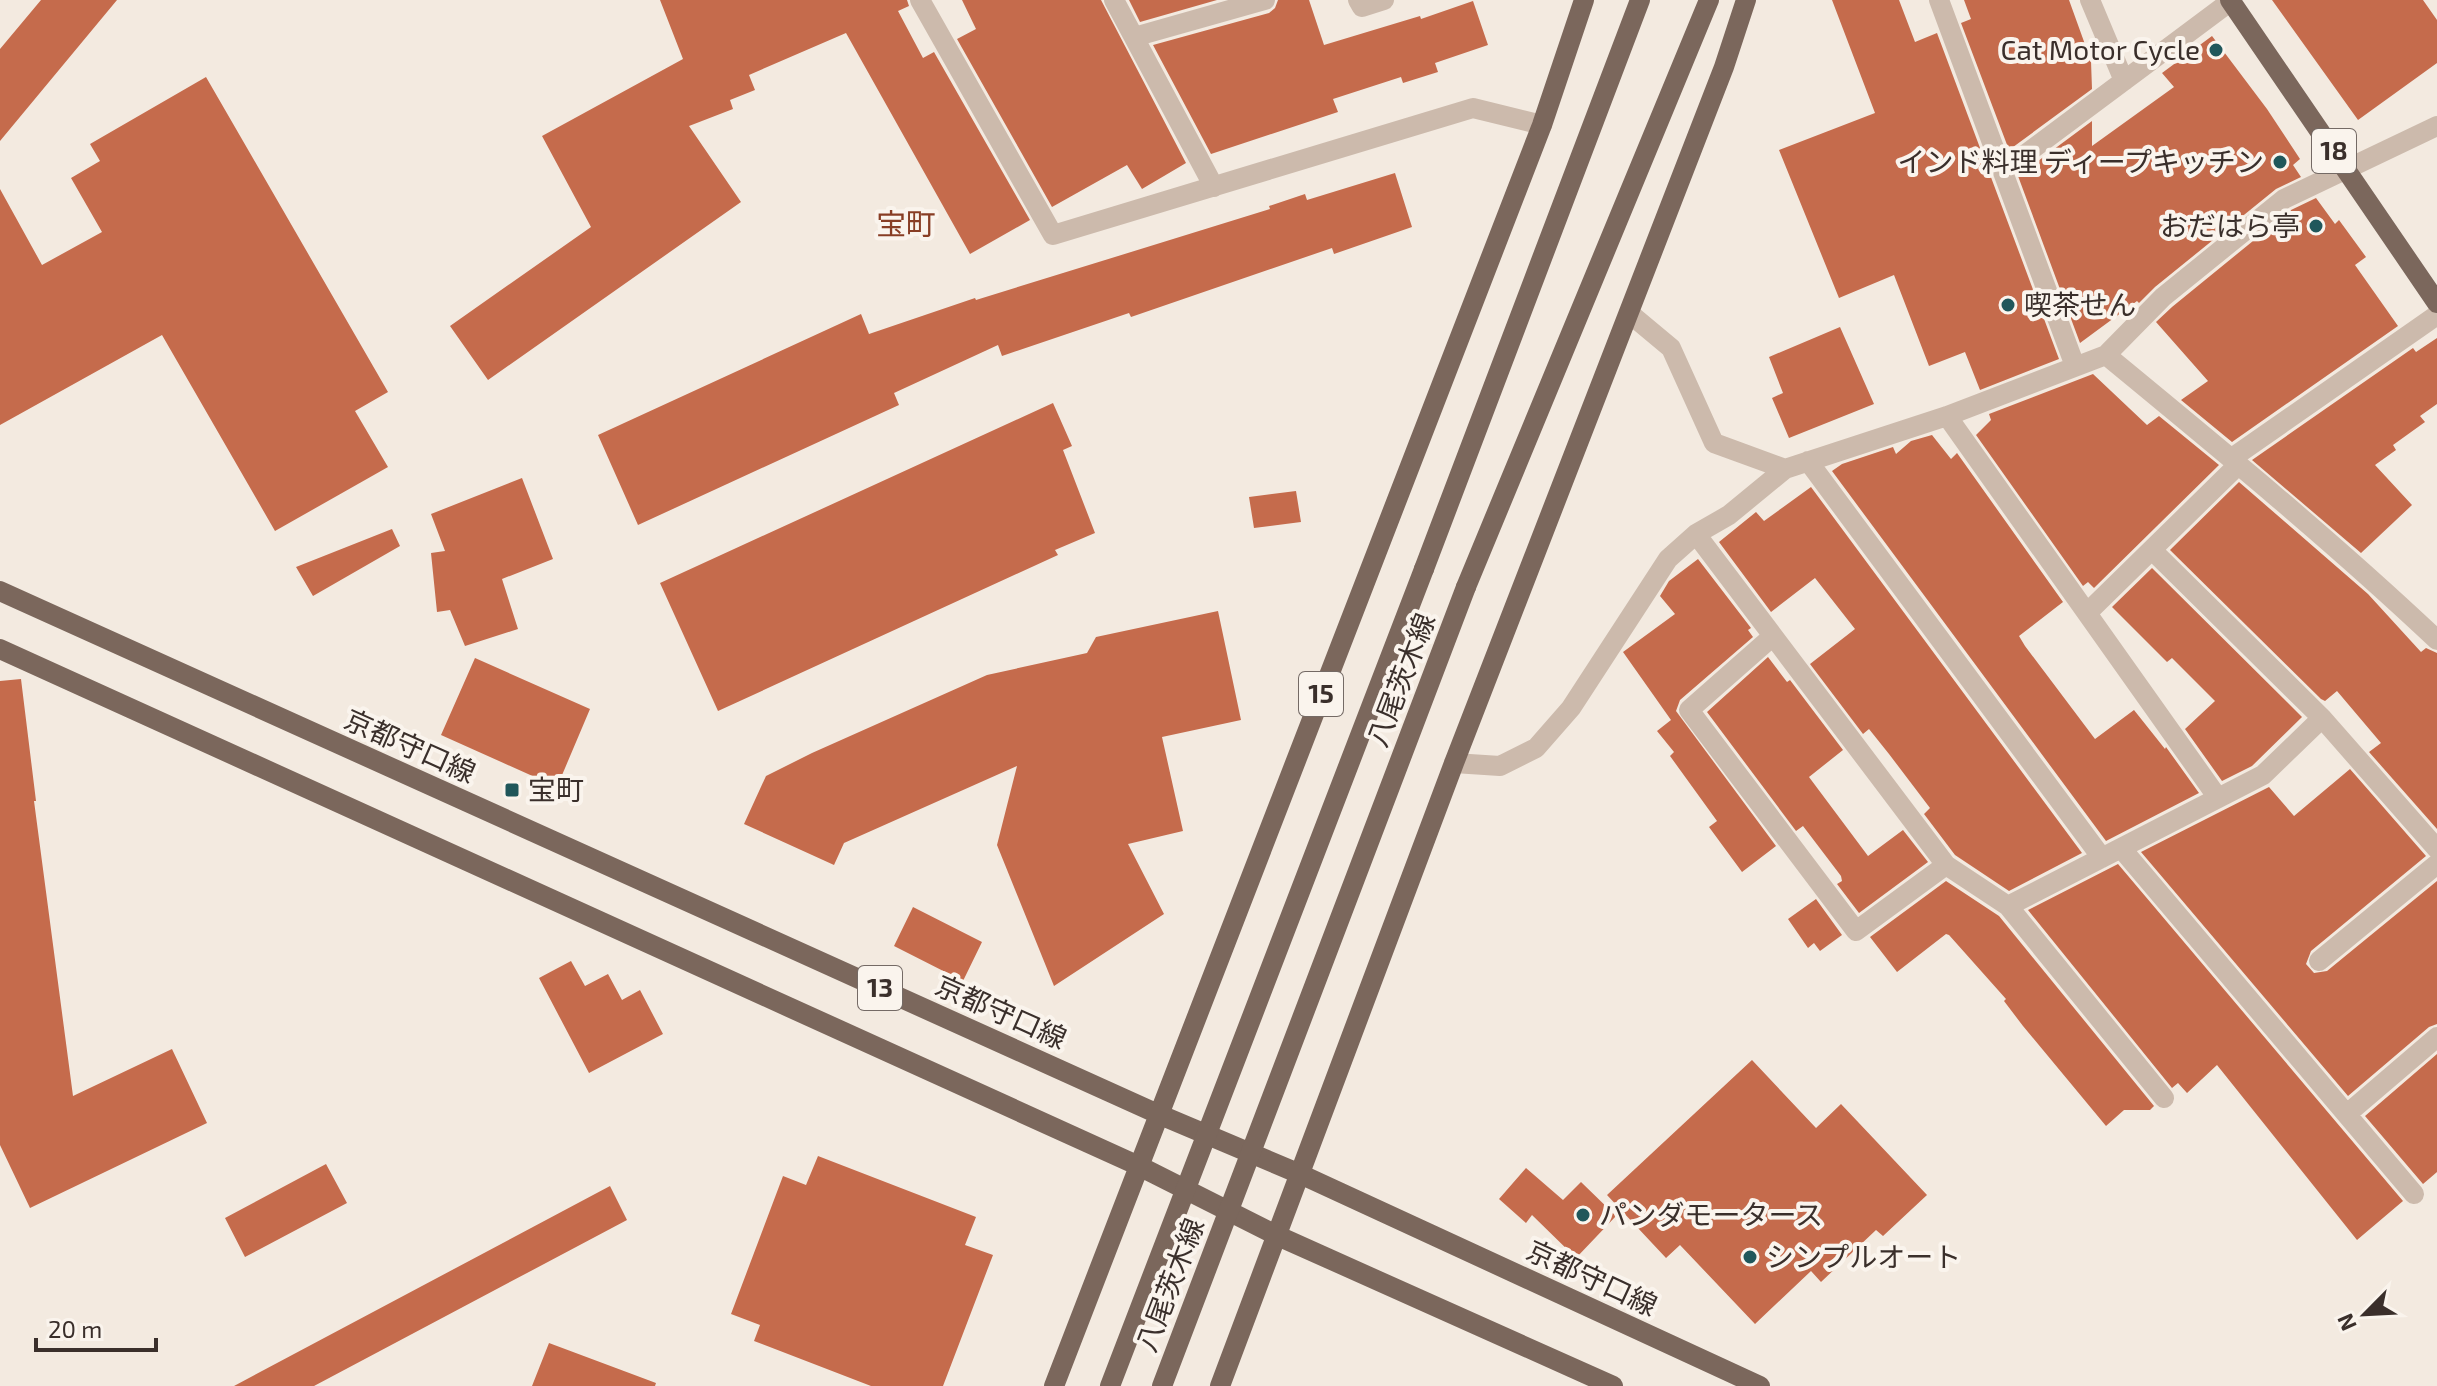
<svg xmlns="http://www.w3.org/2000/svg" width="2437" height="1386" viewBox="0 0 2437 1386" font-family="'Exo 2','Noto Sans JP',sans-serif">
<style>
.building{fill:#c56b4c}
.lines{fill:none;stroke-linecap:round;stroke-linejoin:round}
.minor{stroke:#ccbaac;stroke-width:20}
.primary{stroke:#7b675c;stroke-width:20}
.primary-bridge{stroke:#7b675c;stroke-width:20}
.poi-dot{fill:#20575b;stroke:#faf4ed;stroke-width:3}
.labels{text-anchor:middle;stroke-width:8;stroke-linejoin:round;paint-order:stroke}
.shield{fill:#faf4ed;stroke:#746a65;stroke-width:2}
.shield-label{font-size:26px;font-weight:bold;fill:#3a2f2b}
.poi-label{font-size:28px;fill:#3a2f2b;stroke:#faf4ed;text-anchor:start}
.street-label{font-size:28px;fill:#3a2f2b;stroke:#faf4ed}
.neighbourhood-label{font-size:30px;fill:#883d24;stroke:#faf4ed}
</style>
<rect width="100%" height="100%" fill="#f3eae0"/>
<path class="building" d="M41 0H117L0 141V49Z
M660 0H907L909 6 898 11 923 58 934 52 1030 220 970 254 846 33 749 75 755 90 730 100 733 109 689 126 741 202 488 380 450 326 591 227 542 136 683 59Z
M962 0H1101L1186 163 1142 189 1127 165 1052 207 957 39 976 29Z
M1129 0H1217L1140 22Z
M1278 0H1309L1324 45 1420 16 1421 19 1473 1 1488 45 1435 63 1438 72 1403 83 1401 77 1333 99 1338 112 1211 154 1153 45 1269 13 1275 8Z
M1832 0H1899L1915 42 1937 33 2059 359 1980 390 1965 352 1929 366 1894 275 1839 298 1779 150 1875 113Z
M1964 0H2069L2091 61 2092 89 2009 150 1961 23 1971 19Z
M2272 0H2423L2437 20V63L2358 120Z
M2212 36 2267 109 2300 159 2293 165 2301 177 2276 189 2155 287 2139 303 2137 301 2080 343 2018 176 2092 121V146L2174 87 2162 73Z
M206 77 388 392 355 411 388 467 275 531 162 335 0 425V189L42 265 102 232 71 178 100 161 90 144Z
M1395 173 1412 227 1334 254 1332 248 1131 317 1129 313 1002 356 998 345 894 393 899 405 638 525 598 435 861 314 869 334 975 298 976 300 1270 209 1269 206 1305 194 1307 200Z
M2316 198 2335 224 2339 220 2366 257 2355 265 2398 326 2232 442 2181 400 2208 381 2156 322 2172 307 2291 210Z
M1840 327 1874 404 1789 438 1772 398 1783 393 1769 357Z
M2437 338V404L2420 416 2425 422 2393 445 2396 450 2375 465 2412 505 2361 553 2252 460 2413 348 2416 352Z
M2093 374 2147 425 2159 416 2219 465 2094 588 2088 582 2083 586 1976 435 1991 420 1989 414Z
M1053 403 1072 446 1063 450 1095 533 1055 550 1058 555 718 711 660 583Z
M1932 435 1951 459 1957 453 2063 602 2019 636 2025 646 2095 739 2134 710 2165 749 2166 747 2199 793 2106 841 1832 471 1842 464 1893 447 1896 454 1911 441Z
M522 478 553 559 502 579 518 629 465 646 450 610 437 612 431 553 445 551 431 514Z
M2239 482 2368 594 2421 652 2426 648 2437 653V829L2369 752 2381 743 2337 691 2325 701 2321 699 2170 550Z
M1811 487 2082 853 2009 891 1955 855 1924 814 1930 808 1889 754 1869 729 1863 734 1810 664 1855 629 1815 578 1771 612 1719 542 1756 512 1764 521Z
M1296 491 1301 522 1254 528 1249 497Z
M392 529 400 546 313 596 296 567Z
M1698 559 1751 628 1748 630 1753 637 1680 700 1676 711 1776 846 1742 872 1709 827 1717 821 1670 756 1674 752 1657 731 1671 720 1623 652 1675 614 1660 596 1669 581Z
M2152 568 2302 717 2252 766 2222 781 2185 729 2215 701 2172 658 2167 662 2112 607Z
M1218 611 1241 720 1162 737 1183 831 1128 844 1164 914 1054 986 997 845 1017 766 844 843 834 865 744 824 766 776 812 753 987 675 1087 653 1096 637Z
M1768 657 1787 682 1790 680 1843 750 1809 777 1868 856 1903 830 1928 862 1859 913 1837 884 1842 881 1841 876 1803 826 1796 831 1707 712Z
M475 658 590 709 557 787 441 735Z
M21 679 36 801H34L73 1096 172 1049 207 1123 30 1208 0 1145V681Z
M2350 769 2426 856 2311 951 2306 964 2314 973 2327 971 2437 881V1024L2429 1027 2348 1096 2141 852 2269 787 2294 816Z
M2118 864 2403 1201 2357 1240 2217 1065 2187 1093 2178 1083 2172 1088 2028 910Z
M1946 881 1999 916 2154 1106 2150 1110H2124L2106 1126 2023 1026 2004 1001 2006 999 1949 935 1946 934 1897 972 1870 937Z
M1816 899 1842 935 1820 951 1814 943 1808 948 1788 919Z
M913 907 982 942 963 981 894 946Z
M571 961 585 986 608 974 622 1000 640 990 663 1034 589 1073 539 978Z
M2437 1054V1172L2423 1184 2365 1116Z
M1752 1060 1816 1128 1841 1104 1927 1195 1883 1236 1876 1230 1821 1282 1811 1271 1755 1324 1680 1245 1666 1258 1607 1195Z
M818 1156 976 1217 965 1245 993 1255 943 1386H871L754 1341 760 1325 731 1314 783 1176 806 1185Z
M326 1164 347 1203 245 1257 225 1218Z
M1526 1168 1563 1200 1581 1182 1616 1216 1576 1258 1532 1215 1526 1223 1499 1199Z
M610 1186 627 1220 314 1386H234Z
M549 1343 656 1383 655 1386H532Z"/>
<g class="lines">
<path class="minor" d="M920 0 1053 235 1473 108 1542 125
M1114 0 1214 187
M1358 0 1362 7 1384 0
M1939 0 2075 366
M2090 0 2124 81
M1134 37 1265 0
M2003 171 2231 1
M1629 313 1671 348 1714 443 1785 469 1947 416 2106 355 2163 297 2284 199 2437 126
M2106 355C2219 448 2331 540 2437 640
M1947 416 2218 798
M2232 458 2437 315
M1808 461 2102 858
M1696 534 1946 865 2008 906 2263 775 2322 718
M2152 550 2322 718 2437 849
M2087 613 2239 464
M1773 636 1689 710 1856 931 1946 865
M1454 763 1500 766 1536 748 1571 708 1668 559 1696 534 1729 515 1785 469
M2121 848 2414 1194
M2008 906 2164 1098
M2319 961 2437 864
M2347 1114 2437 1037"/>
<path class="primary" d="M2230 0 2437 303
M1424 569 1640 0
M1466 587 1709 0
M0 591 1158 1114 1300 1174 1760 1386
M0 649 1139 1166 1278 1236 1613 1386
M1054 1386 1542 125 1584 0
M1220 1386 1454 763 1724 67 1746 0"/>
<path class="primary-bridge" d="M1110 1386 1424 569
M1162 1386 1466 587"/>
</g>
<g class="poi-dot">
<circle cx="2216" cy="50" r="8"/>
<circle cx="2280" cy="162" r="8"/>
<circle cx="2316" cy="226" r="8"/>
<circle cx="2008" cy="305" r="8"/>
<rect x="504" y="782" width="16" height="16" rx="4"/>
<circle cx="1583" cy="1215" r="8"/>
<circle cx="1750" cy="1257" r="8"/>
</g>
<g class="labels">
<g class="shield">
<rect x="2312" y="129" width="44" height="44" rx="6"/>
<rect x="1299" y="672" width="44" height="44" rx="6"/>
<rect x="858" y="966" width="44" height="44" rx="6"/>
</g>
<g class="shield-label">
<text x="2334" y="160">18</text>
<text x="1321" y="703">15</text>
<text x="880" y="997">13</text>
</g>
<g class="poi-label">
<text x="2200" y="60" text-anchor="end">Cat Motor Cycle</text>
<text x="2264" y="172" text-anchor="end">インド料理 ディープキッチン</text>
<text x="2300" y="236" text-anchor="end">おだはら亭</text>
<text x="2024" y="315">喫茶せん</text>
<text x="528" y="800">宝町</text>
<text x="1599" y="1225">パンダモータース</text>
<text x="1766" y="1267">シンプルオート</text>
</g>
<g class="street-label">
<text transform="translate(1401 680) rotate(-69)" y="10">八尾茨木線</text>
<text transform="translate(410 746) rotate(24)" y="10">京都守口線</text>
<text transform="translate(1001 1012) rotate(24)" y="10">京都守口線</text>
<text transform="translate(1592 1278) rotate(25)" y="10">京都守口線</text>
<text transform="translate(1170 1285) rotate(-69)" y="10">八尾茨木線</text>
</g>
<g class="neighbourhood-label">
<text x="906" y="235">宝町</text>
</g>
</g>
<g transform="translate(2365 1314) rotate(246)" stroke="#faf4ed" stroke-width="6" paint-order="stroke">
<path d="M0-6L14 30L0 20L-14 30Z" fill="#3a2f2b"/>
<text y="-12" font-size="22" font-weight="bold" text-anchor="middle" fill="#3a2f2b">N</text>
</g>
<path d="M36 1338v12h120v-12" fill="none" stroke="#3a2f2b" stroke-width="4"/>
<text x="48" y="1338" font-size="24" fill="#3a2f2b" stroke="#faf4ed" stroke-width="6" paint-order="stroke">20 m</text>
</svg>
